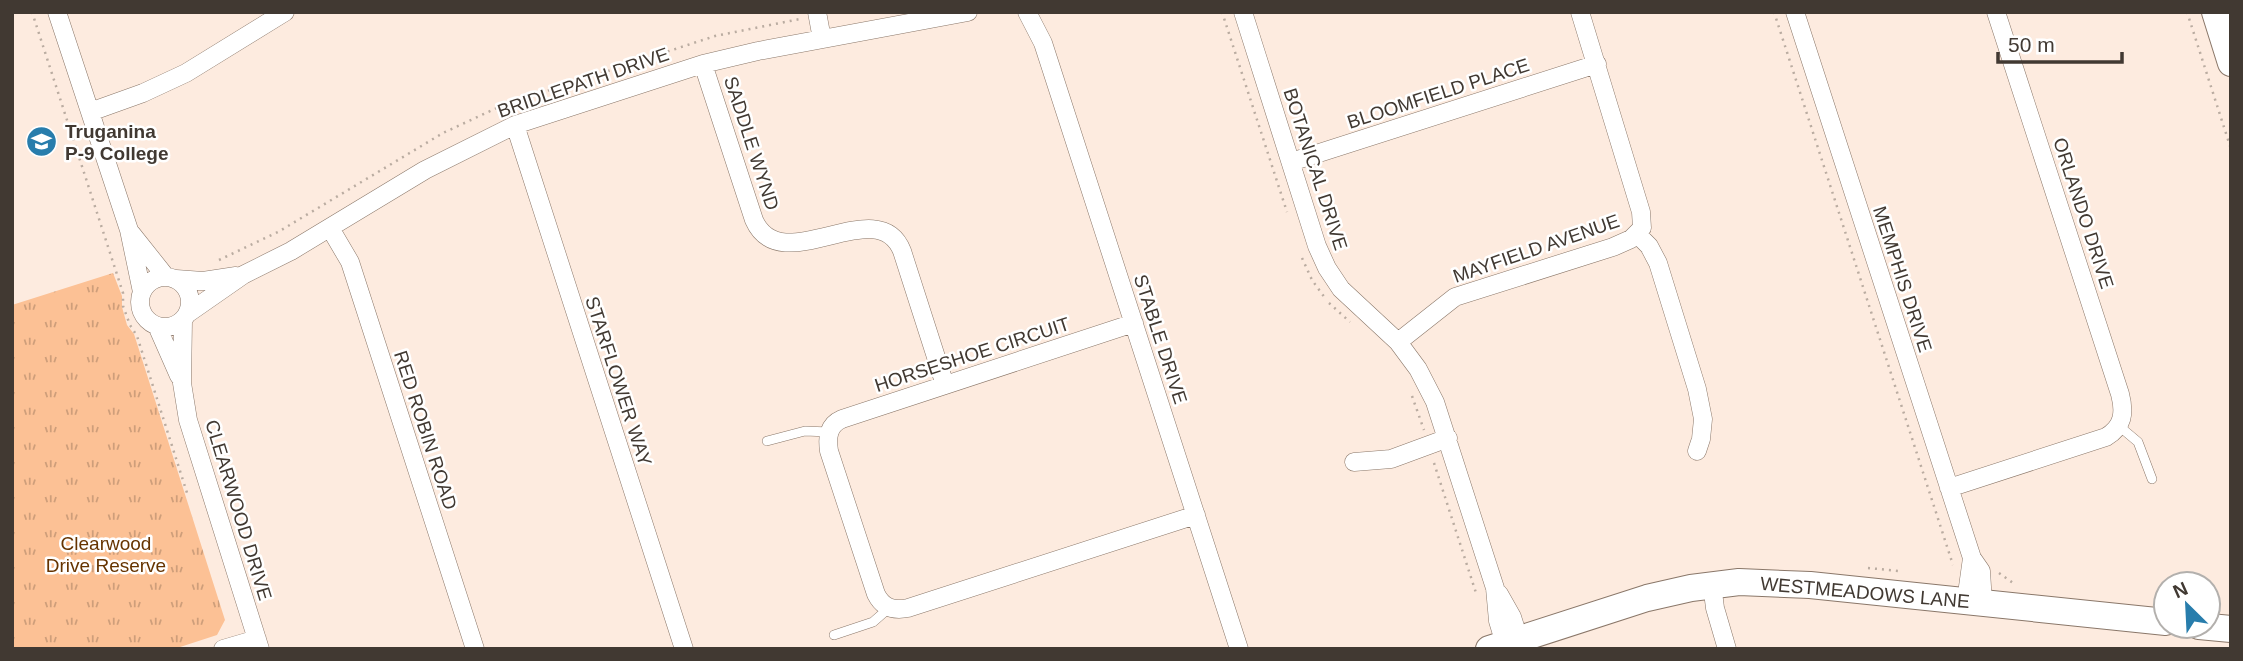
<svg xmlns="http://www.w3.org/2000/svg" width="2243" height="661" viewBox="0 0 2243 661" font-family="Arial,sans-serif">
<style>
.park{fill:url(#park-tufts)}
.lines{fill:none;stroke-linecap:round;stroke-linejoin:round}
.lane-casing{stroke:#8a7769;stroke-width:10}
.street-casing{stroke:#8a7769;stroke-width:19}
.secondary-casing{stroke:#8a7769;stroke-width:28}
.path{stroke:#baaca1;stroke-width:2.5;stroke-dasharray:2 5;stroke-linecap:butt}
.lane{stroke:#fff;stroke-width:9}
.street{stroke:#fff;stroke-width:18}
.secondary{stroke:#fff;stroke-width:26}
.labels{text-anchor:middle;stroke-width:5;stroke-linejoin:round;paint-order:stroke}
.street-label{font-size:19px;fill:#413932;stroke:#fff}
.poi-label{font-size:19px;font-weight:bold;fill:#413932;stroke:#fff;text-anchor:start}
.park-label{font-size:19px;fill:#663400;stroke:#fff}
</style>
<defs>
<pattern id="park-tufts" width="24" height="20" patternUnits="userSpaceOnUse" patternTransform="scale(1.75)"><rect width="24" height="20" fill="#fcc195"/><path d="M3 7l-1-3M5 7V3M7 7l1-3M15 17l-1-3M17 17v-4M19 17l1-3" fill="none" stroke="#ce9e7a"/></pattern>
</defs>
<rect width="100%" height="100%" fill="#fdebdf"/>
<path class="park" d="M113 273 122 296V307L127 325 134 334 225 620 217 635 174 649H12V305Z"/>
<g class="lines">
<defs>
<path id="lane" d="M2119 426 2138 442 2152 479
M767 441 805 431 829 432
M834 635 873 622 889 608"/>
<path id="street" d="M57 12 129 230 142 292
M817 12 822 39
M1027 12 1043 43 1239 649
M1243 12 1317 246 1327 268 1341 289 1398 342 1418 369 1435 402 1495 588 1498 621 1505 644
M1795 12 1972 558 1966 601
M703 64 754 220C781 282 878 190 902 251L945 385
M90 112 143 93 186 73 285 12
M515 125 684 649
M1291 162 1597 64
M330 228 350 262 475 649
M131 233 166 277
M1637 234 1649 246 1658 263 1697 389 1703 419 1701 439 1697 451
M140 302a25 25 0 1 1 50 0a25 25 0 1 1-50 0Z
M176 279 203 281 236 276
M187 314 243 275 291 251 425 170 515 125 703 64 758 51 968 12
M183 320 182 383 188 420 260 649
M1134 323 842 419C828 425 827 437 829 451L876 594C883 608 893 611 908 608L1196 515
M157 326 179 376
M1398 342 1455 297 1613 247 1631 239 1642 228 1641 212 1580 12
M1354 462 1391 459 1448 438
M1949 488 2106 437C2123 427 2125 413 2120 394L1996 12
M1972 558 1981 571 1983 603
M1712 584 1715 608 1727 649
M1499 594 1512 617 1519 639
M223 649 257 639"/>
<path id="secondary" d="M2215 12 2231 63
M2199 626 2231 629
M1489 649 1647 598 1691 588 1739 582 1810 585 2166 622"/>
</defs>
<use href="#lane" class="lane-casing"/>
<use href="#street" class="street-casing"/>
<use href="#secondary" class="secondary-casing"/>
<path class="path" d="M32 12 123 293V306L130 325 137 336 188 496
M1222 12 1287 212
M1774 12 1953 565
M2187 12 2231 149
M1302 258 1312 280 1325 298
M219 260 278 232 443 133 501 106 715 36 800 19
M1329 303 1350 322
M1412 396 1424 430
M1434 463 1477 596
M1868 568 1899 571
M1999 573 2013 583"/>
<use href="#lane" class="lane"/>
<use href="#street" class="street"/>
<use href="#secondary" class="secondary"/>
</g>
<defs>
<symbol id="school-disc" viewBox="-11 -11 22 22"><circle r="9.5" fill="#287dac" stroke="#fff"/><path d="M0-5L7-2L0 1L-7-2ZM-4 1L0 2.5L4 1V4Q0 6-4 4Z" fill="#fff"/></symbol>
</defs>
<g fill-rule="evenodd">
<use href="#school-disc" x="24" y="124" width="35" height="35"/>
</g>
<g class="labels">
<g class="street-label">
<text transform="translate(583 82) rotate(-19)" y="7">BRIDLEPATH DRIVE</text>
<text transform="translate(1438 93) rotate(-18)" y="7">BLOOMFIELD PLACE</text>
<text transform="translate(752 143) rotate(72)" y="7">SADDLE WYND</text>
<text transform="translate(1316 169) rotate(72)" y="7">BOTANICAL DRIVE</text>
<text transform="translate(2084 213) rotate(72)" y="7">ORLANDO DRIVE</text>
<text transform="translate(1536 248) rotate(-19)" y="7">MAYFIELD AVENUE</text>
<text transform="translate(1903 279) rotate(72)" y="7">MEMPHIS DRIVE</text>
<text transform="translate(1161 339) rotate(72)" y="7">STABLE DRIVE</text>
<text transform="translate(972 354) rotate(-18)" y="7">HORSESHOE CIRCUIT</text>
<text transform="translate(619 381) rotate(72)" y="7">STARFLOWER WAY</text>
<text transform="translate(426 430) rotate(72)" y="7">RED ROBIN ROAD</text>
<text transform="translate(239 510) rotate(73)" y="7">CLEARWOOD DRIVE</text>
<text transform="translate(1865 592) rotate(5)" y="7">WESTMEADOWS LANE</text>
</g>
<g class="poi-label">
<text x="65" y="138">Truganina<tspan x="65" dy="22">P-9 College</tspan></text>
</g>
<g class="park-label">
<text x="106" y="550">Clearwood<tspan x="106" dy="22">Drive Reserve</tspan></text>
</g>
</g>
<rect width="2243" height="661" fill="none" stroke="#413932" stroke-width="28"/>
<g transform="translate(2187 605) rotate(336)"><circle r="33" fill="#ffffff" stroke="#b3b0ad" stroke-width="2"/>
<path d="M0-5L12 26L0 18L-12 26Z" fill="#287dac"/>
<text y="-10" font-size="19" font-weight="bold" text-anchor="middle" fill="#413932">N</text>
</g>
<path d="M1998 52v10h124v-10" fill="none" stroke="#413932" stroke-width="3.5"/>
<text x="2008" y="52" font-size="21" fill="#413932" stroke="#ffffff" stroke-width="5" paint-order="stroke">50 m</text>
</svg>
